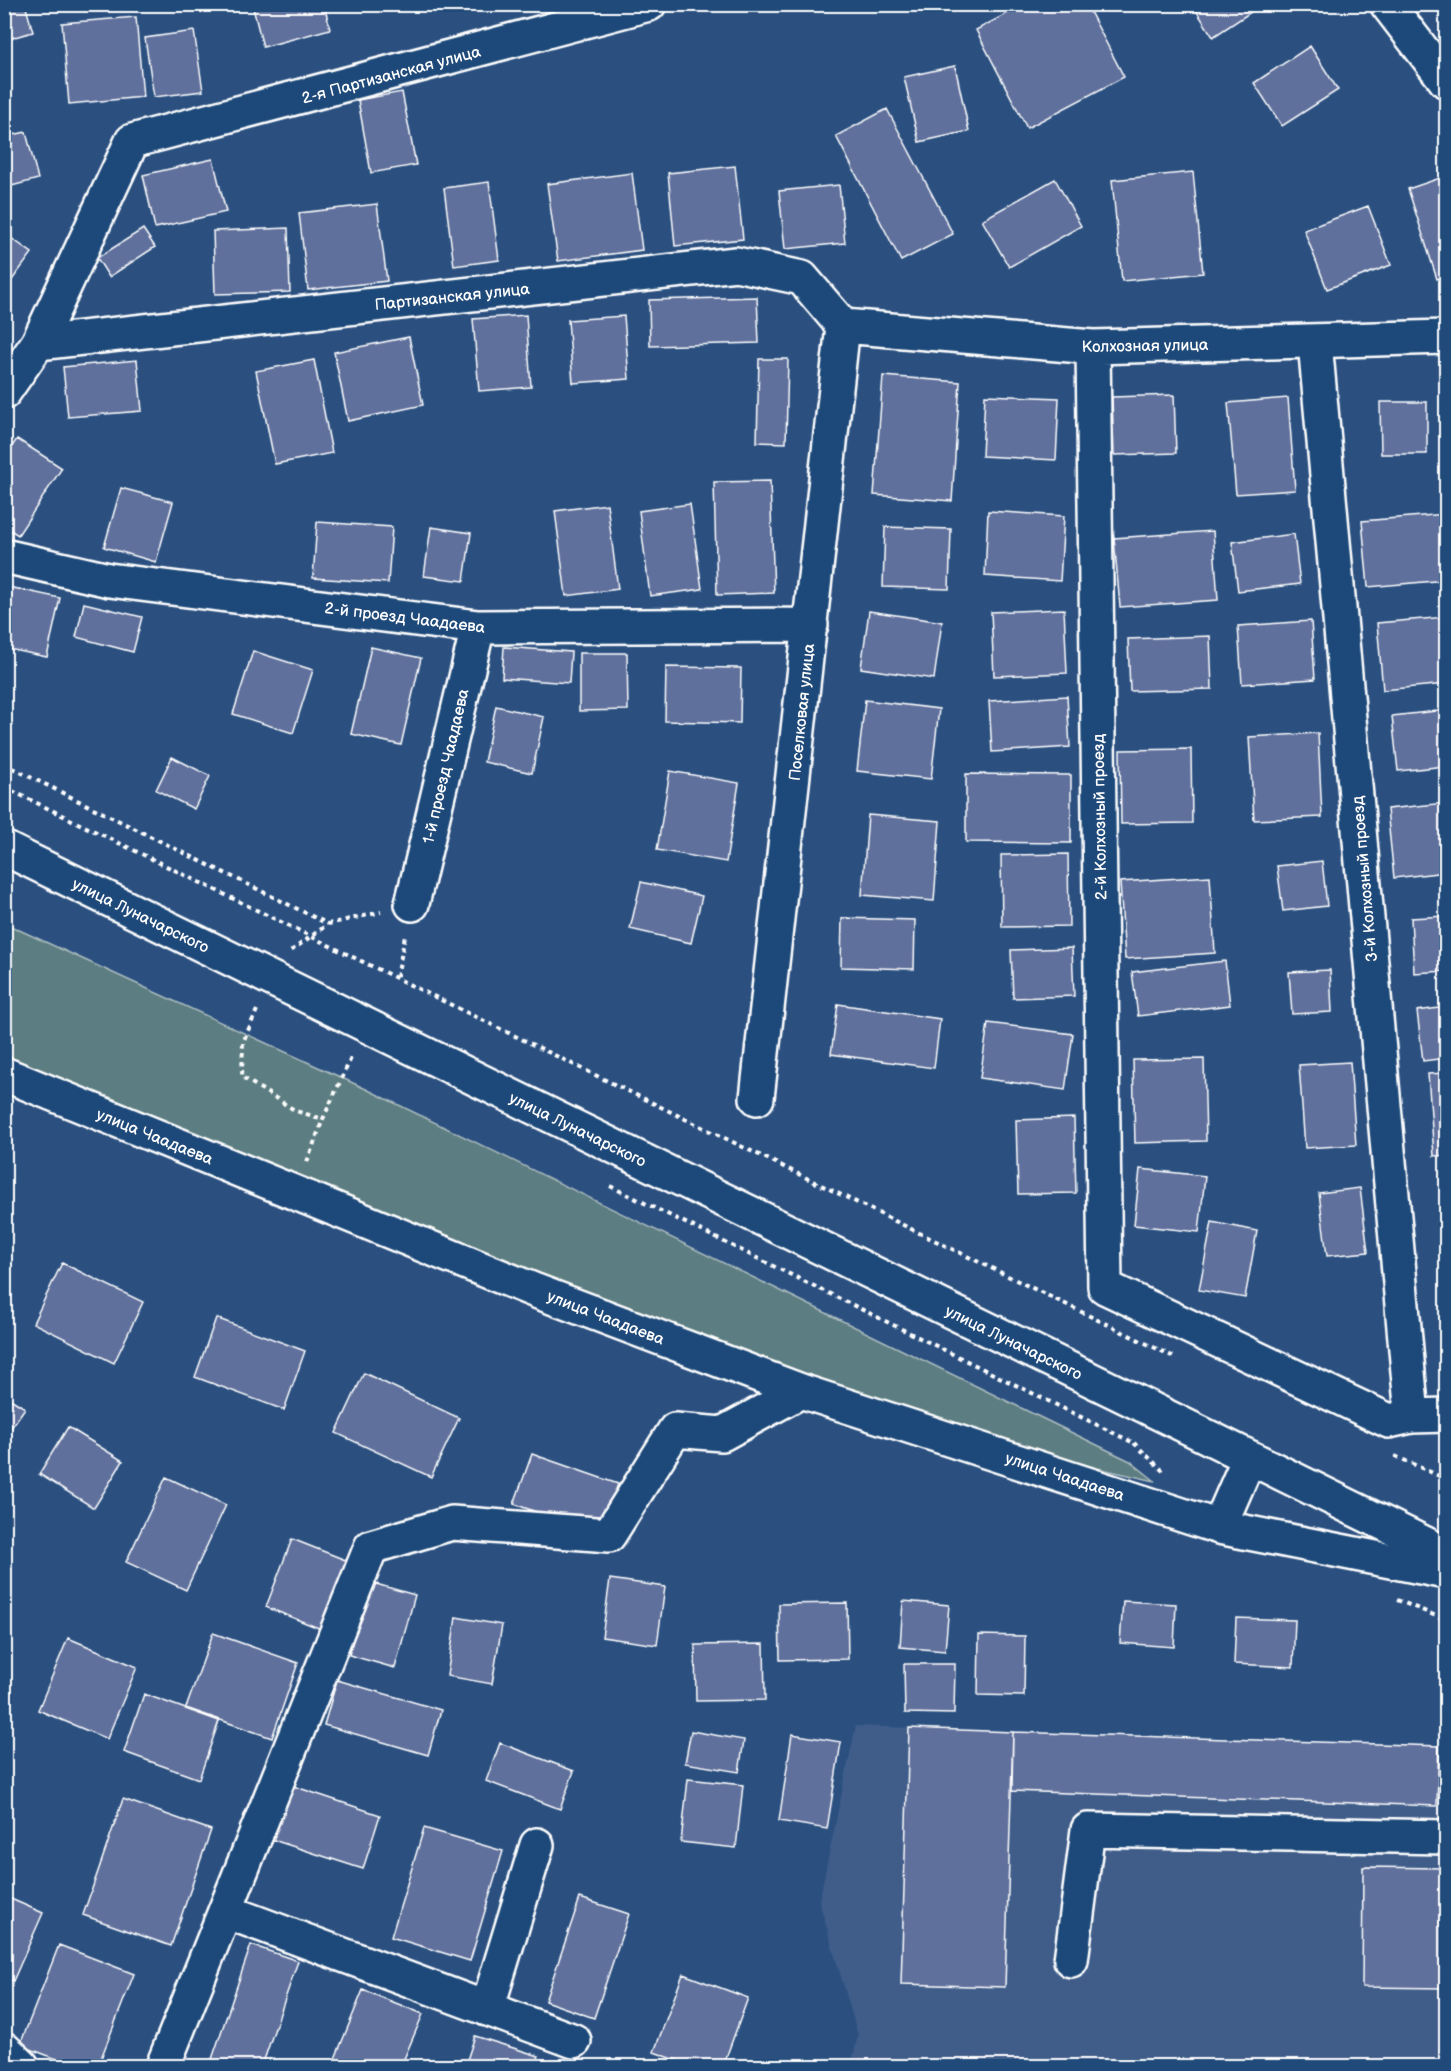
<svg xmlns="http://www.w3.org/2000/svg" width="1451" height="2071" viewBox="0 0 1451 2071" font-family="'Balsamiq Sans',sans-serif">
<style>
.built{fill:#3f5d8a}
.green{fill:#5c7d81;stroke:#aebec0;stroke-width:1.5}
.building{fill:#60709c;stroke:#fff;stroke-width:1.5}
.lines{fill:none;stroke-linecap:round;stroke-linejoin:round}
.minor-casing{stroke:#fff;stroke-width:38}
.major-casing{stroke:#fff;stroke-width:38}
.path{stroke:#fff;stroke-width:4;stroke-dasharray:4.5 4.5;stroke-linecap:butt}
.minor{stroke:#1f4a7a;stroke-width:33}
.major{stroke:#1f4a7a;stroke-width:33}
.major-bridge-casing{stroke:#fff;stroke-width:38;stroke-linecap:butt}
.path-bridge{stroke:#fff;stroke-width:4;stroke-dasharray:4.5 4.5;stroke-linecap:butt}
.major-bridge{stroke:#1f4a7a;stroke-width:33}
.labels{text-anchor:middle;stroke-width:5;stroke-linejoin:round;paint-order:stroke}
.street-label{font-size:16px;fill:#fff;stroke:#1f4a7a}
</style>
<rect width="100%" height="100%" fill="#2b5080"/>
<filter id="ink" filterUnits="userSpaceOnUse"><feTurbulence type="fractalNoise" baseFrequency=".0167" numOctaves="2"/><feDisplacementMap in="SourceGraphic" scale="12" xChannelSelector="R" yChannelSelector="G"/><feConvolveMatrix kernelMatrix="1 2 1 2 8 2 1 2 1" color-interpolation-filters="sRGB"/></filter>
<g filter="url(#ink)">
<path class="built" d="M856 1726 1446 1746V2066H851L858 2035 819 1901Z"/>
<path class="green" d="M4 923 366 1089 1130 1461 1155 1481 1071 1462 894 1406 629 1311 5 1057Z"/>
<path class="building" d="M4 4H25L33 32 4 40Z
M252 4H324L330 29 263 47Z
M379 4H414L381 11Z
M1025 4H1086L1124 77 1027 128 976 30Z
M1192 4H1263L1213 37Z
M136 17 143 97 69 104 62 23Z
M194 31 203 91 154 97 145 38Z
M1310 46 1338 90 1282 126 1254 83Z
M955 66 969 131 919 142 904 77Z
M402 92 416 165 371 173 358 100Z
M887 109 953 234 901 261 836 136Z
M26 132 38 179 4 188V137Z
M213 159 226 212 155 228 143 175Z
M735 166 743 239 675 246 668 173Z
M1193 172 1203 273 1122 281 1112 180Z
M632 173 642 250 558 261 547 184Z
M1446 176V276L1437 279 1408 189Z
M1055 179 1081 226 1009 267 982 220Z
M489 182 499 260 454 266 444 188Z
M839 185 845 243 785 249 779 191Z
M377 204 387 281 308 290 299 213Z
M1368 206 1391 265 1327 289 1304 230Z
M288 228 290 292 215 294 213 231Z
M143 229 155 247 109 277 97 258Z
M4 233 32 253 4 291Z
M757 297 759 343 650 346 649 300Z
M526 315 531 387 479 391 473 319Z
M624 316 629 379 573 383 568 320Z
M409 337 423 405 348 421 334 352Z
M759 359H788L786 443 757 442Z
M137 360 142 411 68 417 63 367Z
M314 360 332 453 275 464 256 371Z
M883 376 960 382 952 501 874 495Z
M985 395 1059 398 1056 460 982 456Z
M1174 395 1176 453 1114 455 1112 397Z
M1288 398 1295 490 1236 494 1228 403Z
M1380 402H1427V454H1381Z
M17 439 62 468 18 535 4 526V458Z
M770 481 774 593 717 595 714 482Z
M121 488 173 502 156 562 104 547Z
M607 504 618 589 566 596 555 511Z
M690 504 702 589 650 596 639 511Z
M988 511 1064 516 1060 581 985 576Z
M1446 514V580L1368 587 1362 521Z
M317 522 392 527 388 583 313 578Z
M431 527 471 533 464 581 424 576Z
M885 527 951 529 949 589 883 587Z
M1213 531 1218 600 1120 607 1114 538Z
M1294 534 1300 584 1238 591 1232 542Z
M4 586 60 598 47 657 4 648Z
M84 603 142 617 133 652 76 637Z
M1064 609 1067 673 994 676 991 612Z
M869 611 942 622 934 679 861 668Z
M1446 617V684L1383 690 1377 623Z
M1311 621 1315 679 1242 684 1238 626Z
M1210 636 1212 689 1130 691 1128 639Z
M371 647 421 658 401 745 351 734Z
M504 647 571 652 569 683 502 678Z
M253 651 313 670 293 733 233 714Z
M579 653H627L628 710 579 711Z
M666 667 741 668 740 723 665 721Z
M1067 696 1070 747 992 752 989 701Z
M865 700 939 709 931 779 857 771Z
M496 706 544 717 532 773 484 762Z
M1446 710V766L1398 771 1392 716Z
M1318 733 1322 817 1254 820 1249 737Z
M1191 749 1192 823 1121 824 1120 750Z
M172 757 210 776 194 809 156 790Z
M670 771 739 783 726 862 657 850Z
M966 774 1071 775V843L966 842Z
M1446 803V872L1394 878 1387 809Z
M868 815 940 821 934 901 862 895Z
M1068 854 1069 926 1002 927 1001 855Z
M1322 861 1327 906 1283 911 1277 866Z
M1210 876 1215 953 1125 959 1120 882Z
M641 882 702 896 691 943 630 929Z
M1446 916V971L1414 973 1411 918Z
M842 918 915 920 914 969 841 967Z
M1072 948 1074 996 1013 998 1011 950Z
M1225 961 1230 1005 1138 1016 1132 972Z
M1330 970 1332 1012 1292 1014 1289 972Z
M838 1004 940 1019 934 1068 831 1054Z
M1446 1007V1058L1423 1061 1417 1011Z
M988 1023 1073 1034 1065 1090 980 1078Z
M1204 1059 1206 1141 1135 1143 1133 1060Z
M1350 1062 1356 1145 1305 1148 1299 1065Z
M1446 1073V1155L1434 1156 1428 1074Z
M1074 1118 1076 1193 1018 1194 1016 1120Z
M1140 1169 1205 1176 1199 1232 1134 1225Z
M1360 1188 1368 1252 1327 1256 1319 1193Z
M1444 1202H1446V1254H1444Z
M1212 1222 1257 1231 1245 1298 1199 1290Z
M62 1263 143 1302 114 1363 33 1323Z
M216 1318 305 1351 284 1410 195 1377Z
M364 1373 459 1418 431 1477 336 1433Z
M4 1395 25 1408 4 1438Z
M68 1427 123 1461 94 1508 39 1474Z
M532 1454 618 1484 600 1534 514 1504Z
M166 1477 226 1505 186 1590 126 1562Z
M292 1539 353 1563 326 1631 266 1607Z
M610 1579 665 1587 657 1645 602 1637Z
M369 1582 415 1595 395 1668 349 1655Z
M903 1601 949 1605 945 1651 900 1647Z
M1123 1601 1176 1604 1174 1647 1120 1643Z
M847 1603 848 1659 780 1660 779 1604Z
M456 1617 502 1625 492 1684 447 1676Z
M1236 1618 1295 1620 1293 1667 1234 1664Z
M213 1633 298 1663 272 1738 186 1708Z
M979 1635 1025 1636 1024 1696 978 1695Z
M68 1638 137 1667 107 1739 38 1710Z
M764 1644 765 1700 696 1701 695 1645Z
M904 1664H955L954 1714 905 1713Z
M337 1680 441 1710 428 1755 324 1725Z
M144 1694 219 1721 199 1779 124 1752Z
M909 1728 1013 1732 1005 1987 901 1984Z
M691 1731 744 1740 739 1772 685 1763Z
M1013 1732 1439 1746 1437 1806 1012 1791Z
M792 1734 841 1742 827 1829 779 1821Z
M500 1743 574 1771 560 1809 486 1781Z
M688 1779 743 1785 736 1848 681 1842Z
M287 1784 380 1815 363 1869 270 1839Z
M123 1799 211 1830 171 1946 83 1915Z
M424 1828 503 1851 470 1961 391 1937Z
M1363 1867 1443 1868V1920H1446V1988L1362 1987Z
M4 1896 43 1913 13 1981 4 1977Z
M580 1898 629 1914 594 2018 545 2001Z
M59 1945 134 1974 98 2066H75L20 2045Z
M251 1945 298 1961 262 2066H215L210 2065Z
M683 1974 748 1998 723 2066H693L654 2052Z
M363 1990 423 2014 401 2066H332Z
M475 2036 539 2056 535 2066H465Z"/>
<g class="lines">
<defs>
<path id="minor" d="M1387 4 1446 81
M843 326 1093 347 1446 337
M1315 342 1412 1416
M38 343 736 264 802 278 843 326
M1093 347 1105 1287 1389 1421 1412 1416 1446 1415
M4 392 38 343 132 141 649 4
M4 556 109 580 478 627 811 625
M412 904 478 627
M4 1074 536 1291 801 1391 1219 1527 1446 1572
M757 1098 843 326
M1219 1527 1249 1458
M225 1911 574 2041
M1071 1960 1088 1830 1446 1837
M487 2009 537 1845
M4 2049 22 2066
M163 2066 371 1547 452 1523 609 1535 675 1430 722 1434 801 1391"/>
<path id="major" d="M1151 1409 1446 1554"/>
</defs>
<use href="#minor" class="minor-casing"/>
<use href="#major" class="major-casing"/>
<path class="path" d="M4 764 328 924
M291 951 328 924 381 912
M397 977 405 936
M257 1010 243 1042 242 1077 296 1111 323 1119
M307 1162 323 1119 351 1058
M1134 1443 1163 1471
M1395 1456 1446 1479
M1397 1600 1446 1620"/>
<use href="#minor" class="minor"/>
<use href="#major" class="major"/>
<defs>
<path id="major-bridge" d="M4 848 1151 1409"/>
</defs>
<use href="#major-bridge" class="major-bridge-casing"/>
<path class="path-bridge" d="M4 787 1176 1358
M610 1186 1134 1443"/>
<use href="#major-bridge" class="major-bridge"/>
</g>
</g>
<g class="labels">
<g class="street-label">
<text transform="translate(391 74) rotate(-15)" y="6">2-я Партизанская улица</text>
<text transform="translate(452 296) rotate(-6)" y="6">Партизанская улица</text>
<text transform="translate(1145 345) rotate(-1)" y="6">Колхозная улица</text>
<text transform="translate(405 617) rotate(7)" y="6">2-й проезд Чаадаева</text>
<text transform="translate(801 712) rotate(-84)" y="6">Поселковая улица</text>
<text transform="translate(445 766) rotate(-77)" y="6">1-й проезд Чаадаева</text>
<text transform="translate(1099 817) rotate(-91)" y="6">2-й Колхозный проезд</text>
<text transform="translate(1364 879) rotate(-95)" y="6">3-й Колхозный проезд</text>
<text transform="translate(141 915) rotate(26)" y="6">улица Луначарского</text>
<text transform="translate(578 1129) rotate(26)" y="6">улица Луначарского</text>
<text transform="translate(155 1136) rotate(22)" y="6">улица Чаадаева</text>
<text transform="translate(606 1317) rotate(21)" y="6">улица Чаадаева</text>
<text transform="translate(1014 1342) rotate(26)" y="6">улица Луначарского</text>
<text transform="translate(1065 1476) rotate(18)" y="6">улица Чаадаева</text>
</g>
</g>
<rect width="1451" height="2071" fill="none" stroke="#1f4a7a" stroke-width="24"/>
<rect x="12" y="12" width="1427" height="2047" fill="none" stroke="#fff" stroke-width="2" filter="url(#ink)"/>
</svg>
